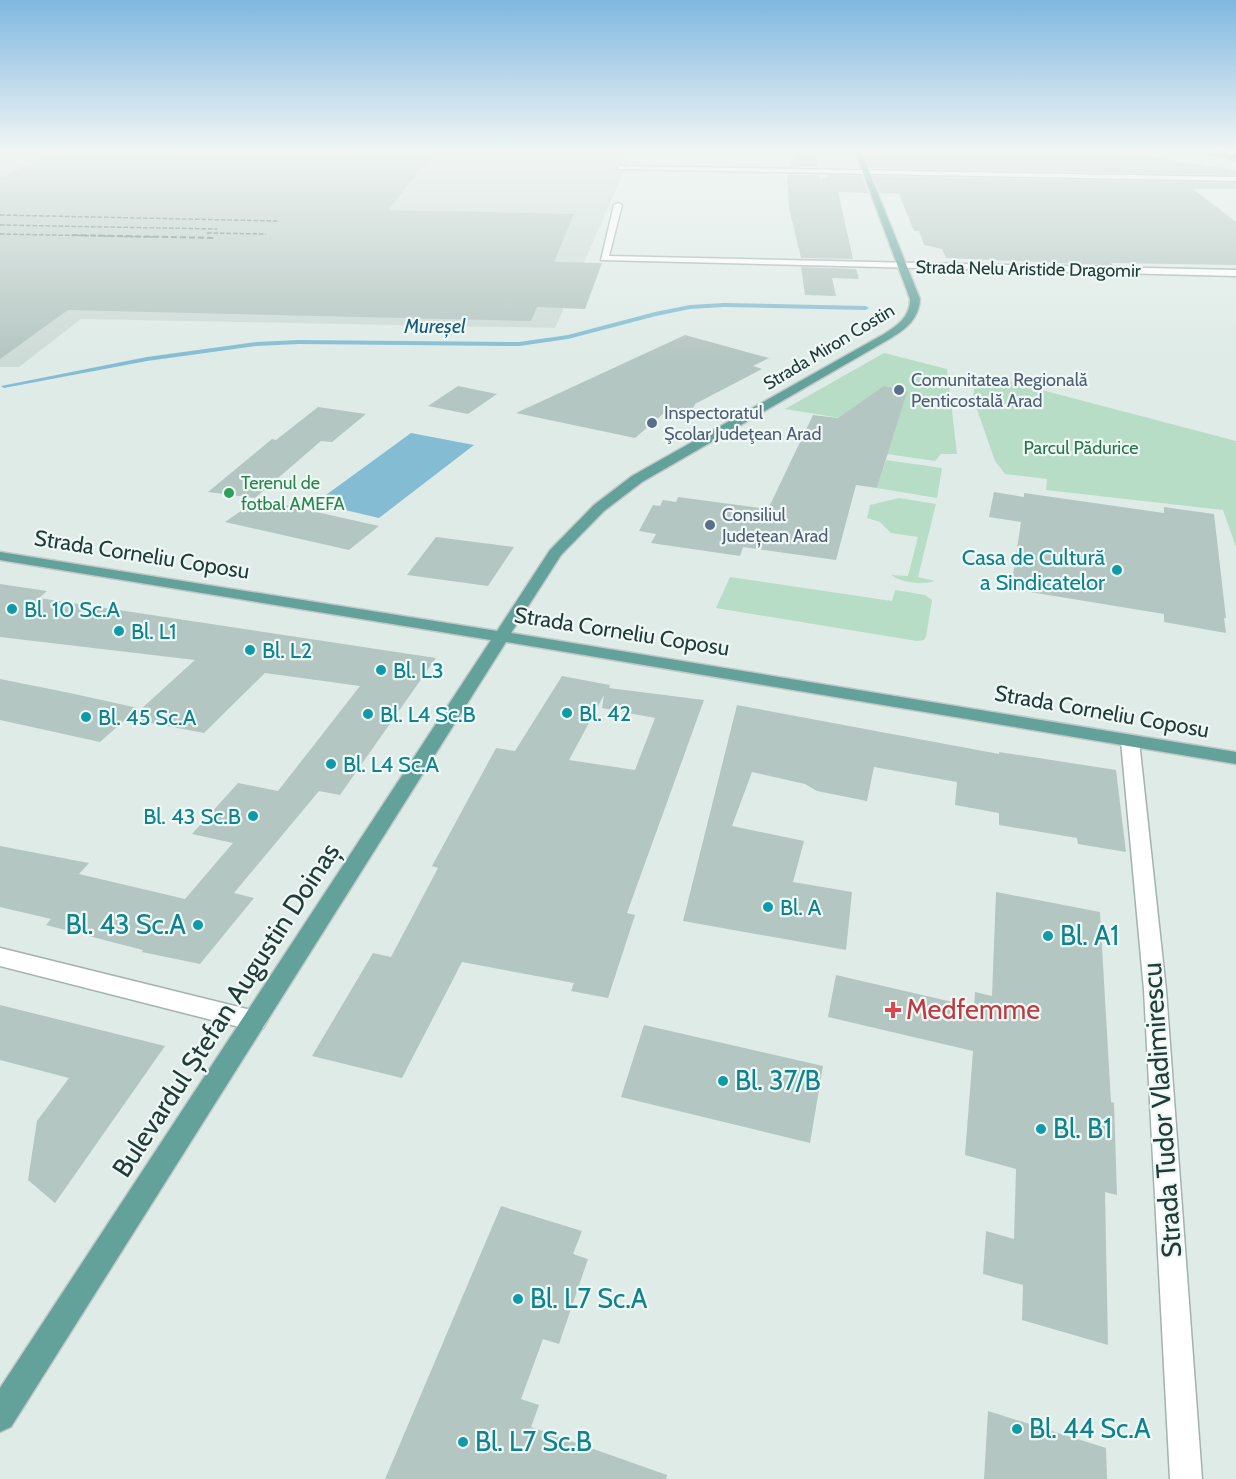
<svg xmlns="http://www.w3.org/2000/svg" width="1236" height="1479" viewBox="0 0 1236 1479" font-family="Cabin,sans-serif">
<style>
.built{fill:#cddbd6}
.green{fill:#b7ddc6}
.water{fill:#84bdd3}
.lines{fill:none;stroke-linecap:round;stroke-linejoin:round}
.stream{fill:#84bdd3;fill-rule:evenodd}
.building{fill:#b4c6c1;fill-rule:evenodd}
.minor-casing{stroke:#a2b3af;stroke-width:3}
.major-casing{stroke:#c1c8c7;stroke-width:3}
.minor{fill:#fff;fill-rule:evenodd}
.major{fill:#62a29a;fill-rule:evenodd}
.tram{stroke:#5a7873;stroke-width:1.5}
.rail-far1{stroke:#5a7873;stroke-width:1.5;stroke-dasharray:4.5 2;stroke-linecap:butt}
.rail{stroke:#5a7873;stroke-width:2;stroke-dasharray:6 3;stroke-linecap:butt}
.service-dot{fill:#5c6f8a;stroke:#f0f8f5;stroke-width:2}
.leisure-dot{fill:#2e9e5b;stroke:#f0f8f5;stroke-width:2}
.culture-dot{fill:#0f9aa8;stroke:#f0f8f5;stroke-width:2}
.health-dot{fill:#e0444e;stroke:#f0f8f5;stroke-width:2}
.labels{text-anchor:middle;stroke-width:4.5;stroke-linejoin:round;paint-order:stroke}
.far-street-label{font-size:18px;fill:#203c38;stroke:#f0f8f5}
.far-service-label{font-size:18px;fill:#4e5e75;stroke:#f0f8f5;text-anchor:start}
.far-park-label{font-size:18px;fill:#28744f;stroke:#f0f8f5}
.far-leisure-label{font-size:18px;fill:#27864d;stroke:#f0f8f5;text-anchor:start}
.far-water-label{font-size:20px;font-style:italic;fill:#185d7a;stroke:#f0f8f5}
.street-label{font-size:22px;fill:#203c38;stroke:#f0f8f5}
.culture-label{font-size:22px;fill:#0d838f;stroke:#f0f8f5;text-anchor:start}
.near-culture-label{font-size:27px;fill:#0d838f;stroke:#f0f8f5;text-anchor:start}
.near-street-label{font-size:27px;fill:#203c38;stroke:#f0f8f5}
.near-health-label{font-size:27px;fill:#be3a42;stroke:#f0f8f5;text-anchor:start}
</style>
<rect width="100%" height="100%" fill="#dfebe7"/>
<path class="built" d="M0 151H633L555 328 81 319 19 367H0Z"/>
<path class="green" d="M884 353 947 369 957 454H941L935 461 887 454 896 427 785 409Z
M992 377 1236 441V547L1223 510 1046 490 1047 479 1005 474 995 461 973 398 974 389Z
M886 460 942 468 937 498 877 488Z
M899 498 936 504 918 577 935 581C923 585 901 583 891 575L908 576 918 537 891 533 880 522 867 518 870 505Z
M730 577 892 601 895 590 925 595 932 600 926 637 924 640 917 641 716 608Z"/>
<path class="water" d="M411 433 474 445 379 518 315 503Z"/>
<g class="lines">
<path class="stream" d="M724 303 866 306 869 308 866 310 724 307 690 309 656 316 568 339 519 346 299 344 256 346 147 361 4 388 1 386 147 357 256 342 299 340 519 342 568 335 655 312 690 305Z"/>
</g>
<path class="building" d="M59 151H190L179 157 340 158 347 151H435L388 210 574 214 554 262 602 263 585 309 537 307 531 321 68 310 0 359V178Z
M797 151 816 156 818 167H790Z
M882 151H1108L1236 170V175L870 168 866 158Z
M787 175H819L820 180 830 175 862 176 868 193 838 192 853 259 801 258 789 208Z
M873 176 1236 183V189H1193L1236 222V265L1111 263 1113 265H1103L946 258 942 249 924 245 919 231H914L899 194 880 193Z
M801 267 856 269 859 279 832 278 836 296 805 295Z
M685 335 769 358 753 366 762 369 695 404 692 410 681 414H663L635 438 516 413Z
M458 386 497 394 468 414 428 406Z
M884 386 907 392 877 488 856 485 836 560 743 547 740 556 651 543 656 534 639 531 653 505 660 506 663 500 676 502 678 497 768 509 813 415 838 418Z
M318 407 366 414 332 442 321 441 255 498 208 492 272 439 276 440Z
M994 492 1024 497V493L1164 513V507L1214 514 1226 618H1224L1226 633 1164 622V614L1011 589 1021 522 989 517Z
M258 499 379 526 349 550 225 522Z
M436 537 514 547 488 586 407 575Z
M0 584 47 591 39 598 436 658 340 795 319 791 234 893 254 898 200 964 142 952 143 950 46 925 51 919 0 907V846L89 863 79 874 185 899 233 843 192 834 238 783 278 791 360 686 265 673 204 733 130 719 195 660 0 637Z
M562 676 610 685 609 688 704 700 627 913 635 915 608 998 571 991 574 983 462 962 402 1078 312 1056 373 953 391 957 438 868 432 866 496 748 515 751ZM604 695 602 708 655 718 635 770 569 760Z
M0 679 70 693 138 708 100 742 0 720Z
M737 705 999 754V752L1116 770 1126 852 1078 844 1077 838 999 825V813L955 805 957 782 874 767 867 801 817 791 805 784 752 772 732 826 804 841 793 882 852 892 846 950 683 921Z
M996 892 1100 912 1111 1102 1114 1103 1117 1195 1105 1192 1108 1345 1022 1320 1023 1285 983 1274 986 1231 1014 1239 1016 1169 965 1155 973 1051 828 1017 836 975 974 1007 975 992 992 996Z
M0 1005 165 1046 55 1203 28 1180 37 1121 69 1078 0 1060Z
M644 1025 823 1066 810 1143 621 1097Z
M501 1206 582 1231 573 1254 588 1259 559 1344 543 1339 521 1399 539 1405 531 1427 667 1475 666 1479H385Z
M988 1411 1106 1448 1107 1479H984Z"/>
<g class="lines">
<defs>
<path id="minor" d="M619 166 1236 177V181L617 169Z
M618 203 622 205 609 256 1236 270V276L601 260 614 205Z
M1130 735 1136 737 1139 741 1166 990 1202 1479H1170L1144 990 1121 741 1124 737Z
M0 948 255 1011 263 1014 267 1021 263 1028 255 1031 0 966Z"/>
<path id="major" d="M855 151H861L920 299C919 319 906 329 891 338L642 482 604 511 561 555 511 633 1236 752V764L506 642 11 1427 0 1432V1388L491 640 0 560V552L497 631 550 550 594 505 632 476 884 334C898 325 910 317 910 299Z
M1199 151 1236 156V160L1202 153Z"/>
</defs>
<use href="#minor" class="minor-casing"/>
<use href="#major" class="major-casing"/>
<use href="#minor" class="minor"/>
<use href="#major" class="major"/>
<path class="tram" d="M1214 151 1236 155"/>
<path class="rail-far1" d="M0 215 278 221
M0 225 217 229
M207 233 266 234
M0 234 153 237"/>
<path class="rail" d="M72 235 216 238"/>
</g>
<linearGradient id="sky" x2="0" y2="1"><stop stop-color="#80b8e0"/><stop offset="0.42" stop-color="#f1f6f4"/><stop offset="1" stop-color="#f1f6f4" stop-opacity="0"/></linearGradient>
<rect width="1236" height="358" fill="url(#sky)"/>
<g class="service-dot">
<circle cx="899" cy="390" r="6"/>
<circle cx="652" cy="423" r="6"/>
<circle cx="710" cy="525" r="6"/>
</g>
<circle class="leisure-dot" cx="229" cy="493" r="6"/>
<g class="culture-dot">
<circle cx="1117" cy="570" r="6"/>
<circle cx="12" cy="609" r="6"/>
<circle cx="119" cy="631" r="6"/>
<circle cx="250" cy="650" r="6"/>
<circle cx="381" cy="670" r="6"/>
<circle cx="567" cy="713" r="6"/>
<circle cx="368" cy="714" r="6"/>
<circle cx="86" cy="717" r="6"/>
<circle cx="331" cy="764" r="6"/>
<circle cx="253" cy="816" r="6"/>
<circle cx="768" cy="907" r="6"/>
<circle cx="198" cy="925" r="6"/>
<circle cx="1048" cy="936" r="6"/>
<circle cx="723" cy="1081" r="6"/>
<circle cx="1041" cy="1129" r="6"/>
<circle cx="518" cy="1299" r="6"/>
<circle cx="1017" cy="1429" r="6"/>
<circle cx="463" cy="1442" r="6"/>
</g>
<path class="health-dot" d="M890 1001h6v6h6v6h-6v6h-6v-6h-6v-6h6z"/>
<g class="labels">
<g class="far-street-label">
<text transform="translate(1028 269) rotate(1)" y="6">Strada Nelu Aristide Dragomir</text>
<text transform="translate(829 347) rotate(-31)" y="6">Strada Miron Costin</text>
</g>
<g class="far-service-label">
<text x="911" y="386">Comunitatea Regională<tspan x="911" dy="21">Penticostală Arad</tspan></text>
<text x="664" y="419">Inspectoratul<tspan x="664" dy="21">Şcolar Judeţean Arad</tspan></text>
<text x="722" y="521">Consiliul<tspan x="722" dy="21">Județean Arad</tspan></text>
</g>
<g class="far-park-label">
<text x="1081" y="454">Parcul Pădurice</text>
</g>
<g class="far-leisure-label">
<text x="241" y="489">Terenul de<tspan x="241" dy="21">fotbal AMEFA</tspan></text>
</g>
<g class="far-water-label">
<text x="435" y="333">Mureșel</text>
</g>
<g class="street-label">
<text transform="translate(142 554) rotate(9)" y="8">Strada Corneliu Coposu</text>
<text transform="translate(622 631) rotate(9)" y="8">Strada Corneliu Coposu</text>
<text transform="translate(1102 711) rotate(10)" y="8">Strada Corneliu Coposu</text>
</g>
<g class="culture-label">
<text x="1105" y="565" text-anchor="end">Casa de Cultură<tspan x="1105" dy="25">a Sindicatelor</tspan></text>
<text x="24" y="617">Bl. 10 Sc.A</text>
<text x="131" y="639">Bl. L1</text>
<text x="262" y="658">Bl. L2</text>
<text x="393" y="678">Bl. L3</text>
<text x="579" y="721">Bl. 42</text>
<text x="380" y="722">Bl. L4 Sc.B</text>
<text x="98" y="725">Bl. 45 Sc.A</text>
<text x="343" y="772">Bl. L4 Sc.A</text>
<text x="241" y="824" text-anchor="end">Bl. 43 Sc.B</text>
<text x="780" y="915">Bl. A</text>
</g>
<g class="near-culture-label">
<text x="186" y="934" text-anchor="end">Bl. 43 Sc.A</text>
<text x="1060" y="945">Bl. A1</text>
<text x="735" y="1090">Bl. 37/B</text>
<text x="1053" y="1138">Bl. B1</text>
<text x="530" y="1308">Bl. L7 Sc.A</text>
<text x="1029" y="1438">Bl. 44 Sc.A</text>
<text x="475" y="1451">Bl. L7 Sc.B</text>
</g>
<g class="near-street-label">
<text transform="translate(226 1010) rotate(-57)" y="9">Bulevardul Ștefan Augustin Doinaș</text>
<text transform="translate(1162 1110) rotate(-94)" y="9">Strada Tudor Vladimirescu</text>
</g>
<g class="near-health-label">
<text x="906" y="1019">Medfemme</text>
</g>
</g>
</svg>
